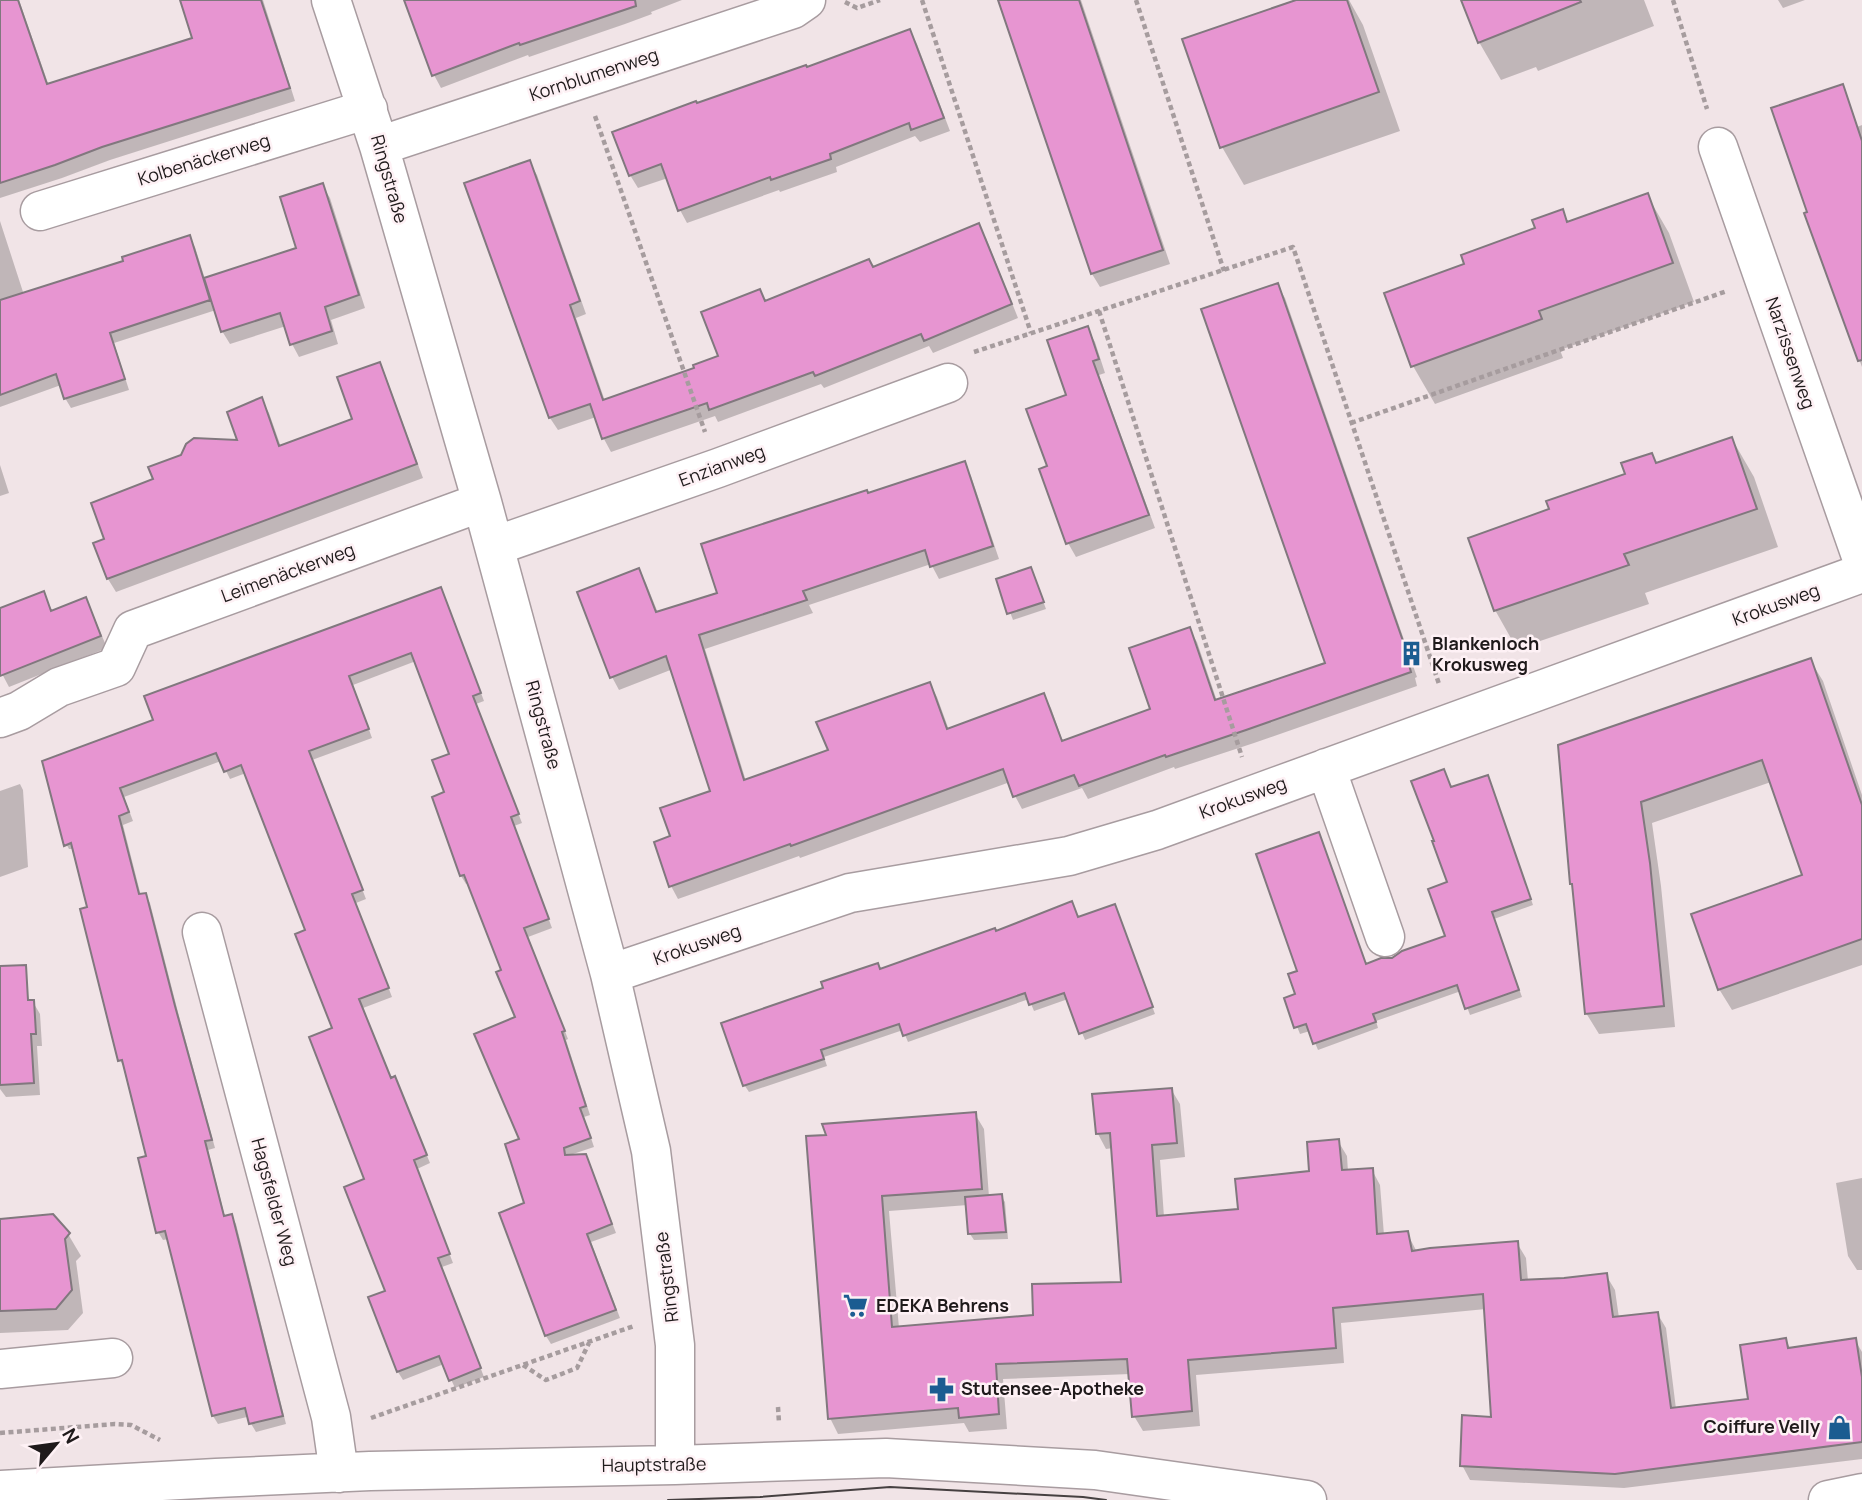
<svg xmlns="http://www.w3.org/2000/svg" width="1862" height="1500" viewBox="0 0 1862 1500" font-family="Manrope,sans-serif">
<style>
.shadow{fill:#0003}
.building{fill:#e795d1;stroke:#81787e;stroke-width:2}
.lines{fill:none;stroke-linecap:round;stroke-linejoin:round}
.minor-casing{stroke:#a89ca0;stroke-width:41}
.path{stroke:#a69c9e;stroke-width:4.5;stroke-dasharray:5 3.5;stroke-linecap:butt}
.minor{stroke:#fff;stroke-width:38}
.tram{stroke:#464041;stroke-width:2}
.labels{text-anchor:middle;stroke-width:5;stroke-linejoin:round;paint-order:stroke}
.street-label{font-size:18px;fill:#1f1a1b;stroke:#fef1f5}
.poi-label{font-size:18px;font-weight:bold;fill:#1f1a1b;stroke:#fef1f5;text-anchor:start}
</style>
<rect width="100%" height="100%" fill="#f1e4e7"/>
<path class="shadow" d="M0 0H19L49 86 195 39 182 0H263L295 101 110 160 62 178 0 198Z
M406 0H682L651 12 652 14 625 24 529 57 528 55 441 88 434 75Z
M1000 0H1081L1170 264 1100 287 1092 274Z
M1301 0H1349L1363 25 1400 131 1244 185 1222 147Z
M1463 0H1644L1654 26 1538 71 1536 67 1501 80 1479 42Z
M1778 0H1805L1783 8Z
M910 31 917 44 950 131 920 142 915 136 836 167 837 172 780 192 779 190 687 223 680 210 668 178 638 188 630 175 697 105 807 69Z
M1862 125V367L1806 214 1857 127Z
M529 162 537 175 586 314 576 318 605 401 696 369 720 357 760 292 766 302 873 269 978 225 986 238 1018 318 933 353 929 346 824 388 821 384 718 422 715 416 611 452 604 439 596 417 558 430 550 418Z
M322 185 330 198 365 308 331 320 338 344 299 357 292 344 286 326 230 344 222 331 216 310 114 343 129 390 71 408 65 398 61 385 0 407V221L24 295 125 262 189 237 195 247 205 279 299 249Z
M1647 195 1669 233 1694 302 1560 350 1563 358 1435 404 1413 366 1538 229 1562 211 1569 223Z
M1277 285 1285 298 1417 677 1415 678 1417 686 1254 743 1175 769 1174 767 1088 799 1082 788 1022 809 1015 796 1010 782 800 858 799 856 678 899 671 886 672 837 712 792 673 669 619 690 612 677 639 570 646 583 658 613 719 594 868 495 964 463 971 476 999 559 939 579 931 564 809 605 813 613 705 649 746 781 830 751 930 684 937 697 949 730 1044 695 1051 708 1063 742 1152 710 1189 629 1197 642 1217 701 1327 664Z
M1087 328 1095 342 1105 373 1099 375 1155 528 1076 557 1068 543 1041 470 1050 467Z
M379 364 386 377 423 478 116 592 108 579 95 544 106 540 156 480 240 442 262 400 269 413 281 447 354 421Z
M1732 439 1754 477 1778 547 1645 593 1649 604 1517 649 1495 610 1551 510 1657 464Z
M0 465 9 493 0 496Z
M1031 569 1046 609 1013 620 998 580Z
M440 589 445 597 484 701 476 704 522 823 514 826 552 928 528 937 568 1039 566 1040 590 1115 584 1117 594 1147 570 1155 590 1164 616 1233 591 1242 620 1318 551 1344 546 1336 526 1204 521 1140 518 1017 503 971 469 883 466 884 461 876 446 793 451 755 416 661 353 685 372 738 312 760 366 899 356 903 392 997 363 1008 391 1079 395 1078 399 1087 430 1163 417 1169 453 1263 442 1267 484 1377 455 1388 444 1364 403 1380 398 1372 370 1298 387 1292 367 1180 334 1029 308 931 246 773 230 779 221 761 124 797 133 821 123 825 141 896 145 895 150 903 179 1016 215 1148 208 1150 225 1217 231 1216 236 1224 286 1424 256 1432 247 1417 218 1424 213 1416 169 1239 163 1240 158 1232 148 1157 125 1069 120 1060 89 909 74 849H69L64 840 155 721Z
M43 593 53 612 85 599 92 612 107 648 9 687 0 670V610Z
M1810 660 1823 681 1862 795V965L1732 1010 1719 989 1805 877 1771 782 1652 823 1661 886 1675 1027 1599 1034 1586 1013 1574 887 1572 884 1560 746Z
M1491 783 1533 905 1494 919 1522 997 1470 1015 1461 991 1376 1021 1378 1028 1318 1050 1310 1031 1300 1034 1286 999 1297 995 1318 834 1322 840 1366 966 1392 960 1447 937 1452 789Z
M20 784 23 790 28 867 0 877V791Z
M1115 906 1155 1014 1085 1040 1068 999 1034 1011 1029 999 908 1042 903 1030 824 1057 827 1066 749 1092 745 1086 724 1024 996 933 1079 919Z
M33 1002 40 1014 42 1046H37L40 1095 6 1097 0 1089V1004Z
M1171 1089 1180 1104 1185 1157 1160 1160 1164 1217 1240 1211 1311 1173 1338 1141 1347 1156 1348 1172 1372 1170 1380 1185 1384 1235 1407 1233 1417 1252 1517 1243 1526 1258 1528 1281 1606 1275 1615 1290 1619 1318 1657 1313 1666 1328 1676 1409 1750 1400 1786 1340 1791 1350 1855 1340 1862 1352V1459L1624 1488 1470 1480 1462 1465 1493 1419 1486 1309 1341 1323 1344 1363 1196 1375 1200 1426 1143 1431 1134 1416 1130 1374 1003 1379 1007 1429 969 1432 964 1423 838 1434 830 1418 808 1138 975 1114 984 1129 989 1197 1001 1196 1005 1202 1008 1239 974 1240 970 1234 968 1205 889 1211 899 1328 1035 1316 1123 1283 1113 1148 1106 1149 1098 1134Z
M1862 1178V1270H1857L1848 1256 1836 1183Z
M0 1217 2 1221 68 1234 81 1256 76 1261 83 1313 68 1330 0 1333Z"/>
<path class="building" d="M0 0H18L47 84 192 38 180 0H261L290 88 102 147 55 165 0 183Z
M404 0H635L636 6 520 45 519 43 432 76Z
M998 0H1079L1163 250 1091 274Z
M1296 0H1347L1379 92 1220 148 1182 39Z
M1461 0H1580L1581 2 1478 43Z
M910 29 944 118 911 130 909 123 830 154 831 159 771 180 770 177 678 211 661 164 629 176 612 132 696 101 697 103 806 65 807 67Z
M1843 84 1862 141V360L1858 361 1804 213 1807 212 1771 108Z
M530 160 580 301 570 305 603 400 694 368 693 365 718 356 701 312 760 289 765 301 869 259 873 267 979 223 1012 304 924 341 921 334 815 376 813 372 709 410 707 403 602 439 590 404 549 418 464 183Z
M323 183 359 295 325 307 332 331 290 345 280 313 221 332 204 278 296 248 280 197Z
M1648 193 1673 263 1539 311 1542 319 1411 367 1384 293 1464 264 1461 255 1535 228 1532 220 1563 209 1567 222Z
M190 235 210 300 110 333 125 379 64 399 56 374 0 395V300L123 261 122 257Z
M1278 283 1411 664 1409 665 1411 672 1246 730 1166 757 1165 755 1079 786 1074 775 1013 797 1003 769 791 846 790 844 669 887 654 842 670 836 660 808 710 791 666 656 610 678 577 592 639 568 656 612 717 593 701 544 867 490 868 493 965 461 993 546 930 567 925 550 803 591 807 600 699 635 744 780 828 750 816 722 930 682 947 729 1044 693 1062 741 1150 709 1129 648 1190 627 1215 700 1325 663 1201 309Z
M1088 326 1099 359 1093 361 1149 515 1066 544 1039 469 1047 466 1026 409 1066 395 1047 340Z
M380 362 417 464 107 579 93 543 104 539 91 503 153 479 148 467 181 455 186 444 194 438 237 440 227 412 262 397 279 446 352 419 337 377Z
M1732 437 1757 509 1624 554 1629 565 1494 611 1468 538 1549 509 1546 501 1625 474 1621 463 1652 453 1656 463Z
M1031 567 1044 602 1007 614 996 579Z
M441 587 481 693 473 696 519 814 511 817 549 919 524 928 565 1031 562 1032 586 1106 580 1108 591 1138 564 1148 565 1155 586 1154 612 1224 587 1234 616 1310 545 1336 499 1213 524 1203 505 1144 519 1139 474 1034 515 1017 496 972 501 970 464 875 460 876 432 797 444 792 432 760 449 754 411 653 349 676 369 729 309 751 363 890 352 894 389 988 359 999 391 1078 395 1076 427 1155 414 1160 450 1254 438 1258 481 1368 449 1381 439 1356 397 1372 368 1297 385 1291 344 1187 364 1179 309 1037 332 1028 295 934 305 930 241 765 224 772 216 753 120 788 129 812 119 816 139 894 146 893 175 1006 212 1140 205 1141 224 1216 232 1214 283 1416 249 1424 245 1408 212 1416 165 1231 156 1233 138 1158 146 1156 122 1060 118 1061 80 909 87 907 71 843 64 846 42 761 153 720 144 696Z
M44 591 51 611 86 597 101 636 0 676V608Z
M1811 658 1862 805V939L1718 990 1691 914 1802 875 1762 760 1641 802 1650 863 1664 1006 1585 1014 1572 884H1570L1558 745Z
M1444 769 1451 787 1488 775 1531 899 1492 912 1519 990 1465 1009 1457 985 1373 1014 1376 1022 1313 1044 1306 1024 1294 1028 1284 998 1295 994 1288 974 1297 971 1256 854 1319 832 1366 964 1381 958H1392L1402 951 1445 936 1428 889 1447 882 1432 841H1434L1411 781Z
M1072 901 1078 917 1115 904 1153 1007 1079 1034 1064 993 1029 1005 1025 993 903 1036 899 1024 821 1050 824 1059 743 1086 721 1023 823 988 821 982 878 963 880 969 995 928 996 931Z
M26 965 28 1000H34L36 1034H31L34 1083 0 1085V966Z
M1172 1088 1177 1143 1152 1145 1157 1216 1238 1209 1235 1179 1309 1171 1307 1142 1339 1139 1342 1170 1373 1168 1377 1234 1408 1231 1412 1251 1430 1248 1518 1241 1521 1280 1564 1278 1607 1273 1613 1317 1658 1312 1671 1408 1748 1399 1740 1345 1786 1338 1788 1348 1856 1338 1862 1377V1442L1615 1474 1460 1466 1462 1415 1491 1417 1483 1294 1333 1308 1336 1348 1188 1360 1192 1411 1132 1417 1127 1359 996 1364 999 1414 959 1418 958 1408 828 1419 806 1136 826 1135 822 1124 976 1112 982 1189 882 1196 892 1327 1033 1315 1032 1284 1121 1282 1110 1133 1096 1134 1092 1094Z
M1002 1194 1006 1232 968 1234 965 1197Z
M53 1214 70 1233 65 1239 72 1290 56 1309 0 1311V1219Z"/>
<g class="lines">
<defs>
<path id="minor" d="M331 0 379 146 482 502 610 974 651 1151 675 1345V1465
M379 146 793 9 806 0
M1718 147 1862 559
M40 211 368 109
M495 546 718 468 948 383
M0 718 19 711 59 687 116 667 133 630 482 502
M1326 768 1385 937
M202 932 331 1417 339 1473
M610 974 850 893 1069 856 1157 830 1862 573
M0 1369 113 1358
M0 1490 216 1478 370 1471 675 1465 886 1458 1095 1470 1307 1500
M1828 1500 1862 1493"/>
</defs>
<use href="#minor" class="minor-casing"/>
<path class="path" d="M922 0 1031 333
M1136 0 1224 271
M1673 0 1707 109
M845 2 857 8 880 0
M595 116 705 432
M1099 311 1242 757
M974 352 1293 247 1439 684
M1351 423 1727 291
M523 1365 546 1380 577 1368 589 1343
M778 1407 779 1423
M371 1418 634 1326
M0 1433 115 1424 131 1425 160 1440"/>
<use href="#minor" class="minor"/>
<path class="tram" d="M668 1500 760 1497 890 1487 1083 1497 1106 1500"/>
</g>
<defs>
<symbol id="building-bare" viewBox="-9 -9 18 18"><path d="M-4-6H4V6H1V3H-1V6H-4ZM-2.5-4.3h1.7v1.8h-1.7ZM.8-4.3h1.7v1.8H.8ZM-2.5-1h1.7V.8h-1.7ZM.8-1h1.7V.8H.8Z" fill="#1b5c91" stroke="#fef1f5" stroke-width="2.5" paint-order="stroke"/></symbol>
<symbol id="supermarket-bare" viewBox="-9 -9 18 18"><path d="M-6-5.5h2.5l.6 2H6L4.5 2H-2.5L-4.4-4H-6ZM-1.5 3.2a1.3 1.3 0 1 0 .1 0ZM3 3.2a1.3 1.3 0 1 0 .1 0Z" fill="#1b5c91" stroke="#fef1f5" stroke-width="2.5" paint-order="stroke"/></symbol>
<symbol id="pharmacy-bare" viewBox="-9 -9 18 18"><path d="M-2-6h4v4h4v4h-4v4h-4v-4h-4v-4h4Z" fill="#1b5c91" stroke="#fef1f5" stroke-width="2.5" paint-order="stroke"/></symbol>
<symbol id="shop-bare" viewBox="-9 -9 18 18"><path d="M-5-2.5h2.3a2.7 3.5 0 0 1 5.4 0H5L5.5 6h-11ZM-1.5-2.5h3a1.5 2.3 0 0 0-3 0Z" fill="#1b5c91" stroke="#fef1f5" stroke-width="2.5" paint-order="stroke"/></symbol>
</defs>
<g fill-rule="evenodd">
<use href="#building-bare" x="1394" y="636" width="35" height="35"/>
<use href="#supermarket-bare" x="838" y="1288" width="35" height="35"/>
<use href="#pharmacy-bare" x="924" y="1372" width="35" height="35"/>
<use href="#shop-bare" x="1822" y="1410" width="35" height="35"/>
</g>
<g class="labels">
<g class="street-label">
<text transform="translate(594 75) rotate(-18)" y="6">Kornblumenweg</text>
<text transform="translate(204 160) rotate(-17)" y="6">Kolbenäckerweg</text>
<text transform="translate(389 179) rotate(74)" y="6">Ringstraße</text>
<text transform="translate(1790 353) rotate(71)" y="6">Narzissenweg</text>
<text transform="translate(722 466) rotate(-20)" y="6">Enzianweg</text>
<text transform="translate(288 573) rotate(-20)" y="6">Leimenäckerweg</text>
<text transform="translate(1776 605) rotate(-20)" y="6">Krokusweg</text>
<text transform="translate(543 725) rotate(75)" y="6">Ringstraße</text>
<text transform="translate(1243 798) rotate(-20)" y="6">Krokusweg</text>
<text transform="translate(697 945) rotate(-19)" y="6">Krokusweg</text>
<text transform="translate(274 1202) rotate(75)" y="6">Hagsfelder Weg</text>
<text transform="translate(667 1277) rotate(-97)" y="6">Ringstraße</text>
<text transform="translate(654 1465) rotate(-1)" y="6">Hauptstraße</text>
</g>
<g class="poi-label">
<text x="1432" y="650">Blankenloch<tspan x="1432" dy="21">Krokusweg</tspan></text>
<text x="876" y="1312">EDEKA Behrens</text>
<text x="961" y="1395">Stutensee-Apotheke</text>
<text x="1820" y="1433" text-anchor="end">Coiffure Velly</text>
</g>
</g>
<g transform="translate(56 1444) rotate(61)" stroke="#fef1f5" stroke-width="5" paint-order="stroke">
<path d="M0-5L12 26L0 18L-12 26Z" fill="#1f1a1b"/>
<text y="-10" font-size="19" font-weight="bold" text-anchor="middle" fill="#1f1a1b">N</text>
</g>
</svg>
